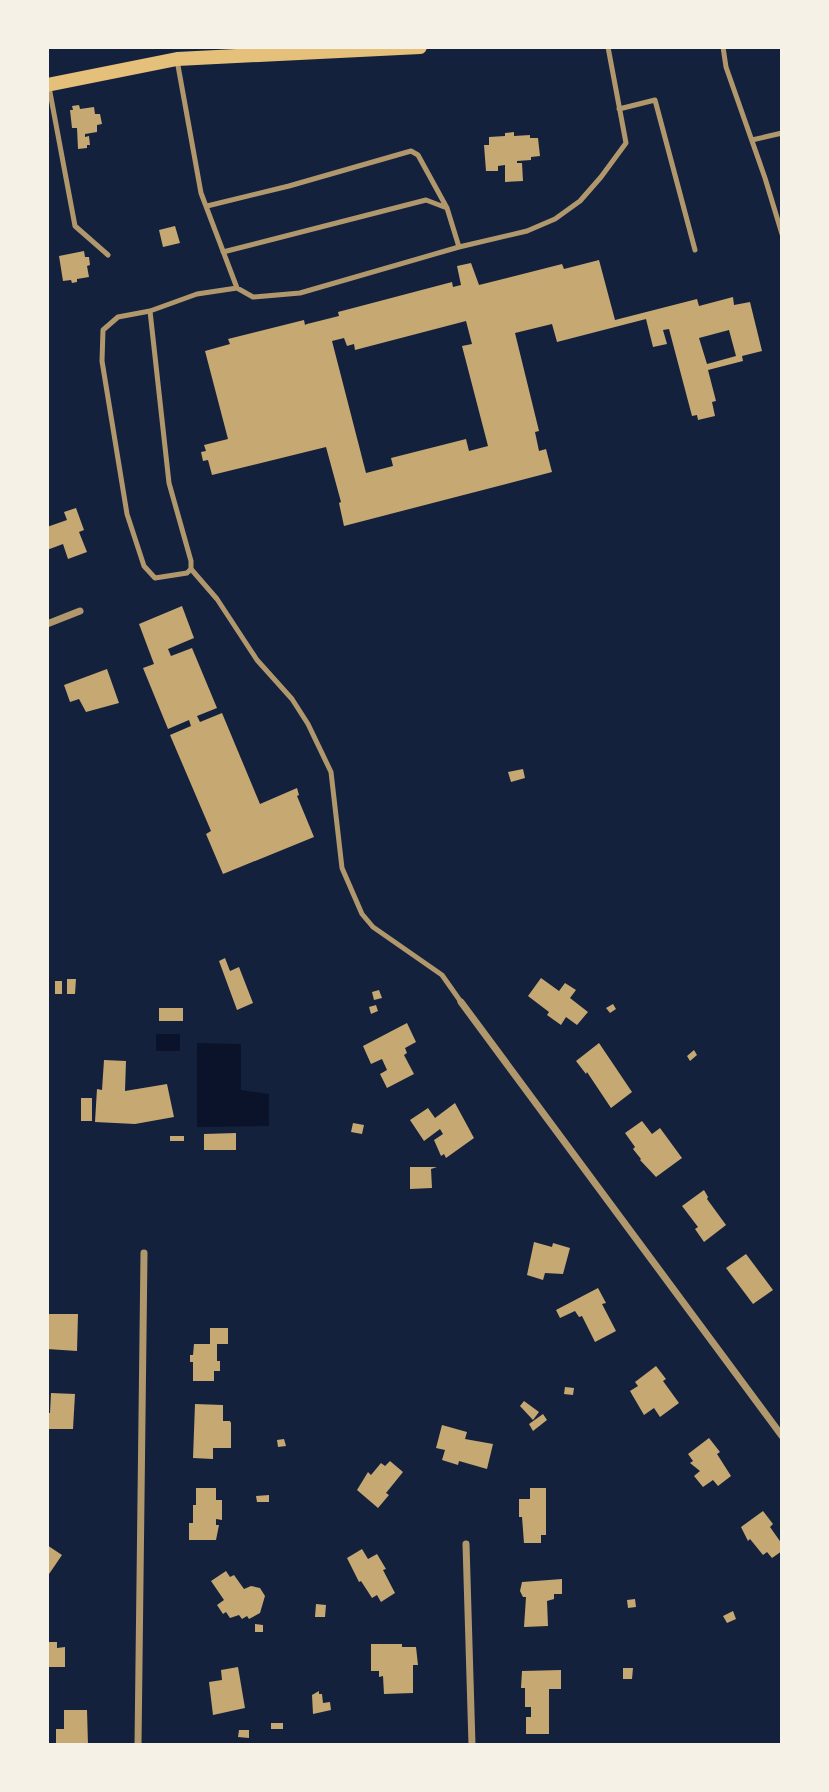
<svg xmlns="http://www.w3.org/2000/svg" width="829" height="1792" viewBox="0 0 829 1792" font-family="'PT Sans Narrow',sans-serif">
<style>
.water{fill:#0b132b}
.building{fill:#c6a872;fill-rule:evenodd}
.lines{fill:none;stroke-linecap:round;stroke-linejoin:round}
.service{stroke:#b1986c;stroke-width:5}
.minor{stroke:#b1986c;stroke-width:7}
.secondary{stroke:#e5c07b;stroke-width:14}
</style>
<rect width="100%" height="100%" fill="#14213d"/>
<path class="water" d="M156 1034H180V1051H156Z
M197 1043 241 1044V1090L269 1094V1126L197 1127Z"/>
<path class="building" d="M79 105 80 109 94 107 95 114H100L102 124 97 125V132L85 134V137L89 136 90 145H87V148L78 149 77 128H72L70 110H73L72 106Z
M514 132V136L530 135V138H538L540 156 531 157V160L517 161V163H522L523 181 505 182V165L498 166V171H486L484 145H489V137L505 136V133Z
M175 226 180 243 163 247 159 230Z
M84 251 85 257H89L90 265 87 266 89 277 77 279V282L72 283 71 280 63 281 59 256Z
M599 260 615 320 697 299 699 306 733 297 734 305 750 302 762 351 742 356 743 361 708 370 716 401 712 402 715 416 698 420 697 415 692 416 669 329 663 330 667 344 653 347 646 319 557 342 552 324 515 333 539 431 535 432 539 451 546 449 552 472 344 526 339 503 341 502 326 447 212 475 208 460 203 461 201 452 206 451 204 445 228 439 205 351 230 344 228 339 304 320 305 325 307 324 339 316 338 312 452 282 453 287 461 285 457 266 471 263 479 285 562 264 564 269ZM466 321 472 344 462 346 488 446 469 451 466 439 391 458 393 466 366 473 332 341 344 338 347 346 354 344 355 350ZM729 330 736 356 707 364 699 338Z
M76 508 84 530 79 532 87 552 68 559 63 544 47 550V527L67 520 64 512Z
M182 606 194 638 168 649 171 656 192 648 217 708 197 716 200 722 222 713 260 804 297 788 299 795 297 796 314 837 223 874 206 834 211 831 170 735 191 726 189 720 168 729 143 668 154 664 139 624Z
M107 669 119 703 86 712 79 699 70 702 64 685Z
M523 769 525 778 511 782 508 772Z
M225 958 230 971 239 967 253 1003 237 1010 219 961Z
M541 978 559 991 565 983 576 990 570 998 588 1012 577 1025 566 1017 561 1025 547 1015 549 1012 528 996Z
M67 979H76L75 994H67Z
M55 981H62V994H55Z
M379 990 382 998 374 1000 372 992Z
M613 1004 616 1009 610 1013 606 1008Z
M376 1005 378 1011 371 1014 369 1007Z
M159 1008H183V1021H159Z
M407 1023 416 1042 405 1048 407 1053 404 1055 414 1074 387 1088 380 1074 387 1070 382 1059 371 1064 363 1046Z
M599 1043 632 1092 611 1108 587 1072 586 1074 576 1061Z
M694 1050 697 1055 690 1061 687 1056Z
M104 1060 126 1061 125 1091 167 1084 174 1117 135 1124 95 1122 97 1089 102 1090Z
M81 1098H92V1121H81Z
M455 1103 474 1138 446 1158 444 1154 441 1156 434 1140 443 1134 440 1129 424 1141 410 1120 428 1108 435 1118Z
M642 1121 652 1134 660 1128 682 1158 656 1177 640 1160 641 1159 633 1149 635 1147 625 1133Z
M353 1123 364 1125 362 1134 351 1132Z
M236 1133V1150H204V1134Z
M170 1136H184V1141H170Z
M410 1167H437L431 1169 432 1188 410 1189Z
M704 1190 708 1197 707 1199 726 1225 704 1242 695 1229 698 1227 682 1206Z
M534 1242 552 1247 553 1243 570 1248 563 1274 545 1273 543 1280 527 1275Z
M746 1254 773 1290 753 1304 726 1268Z
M598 1288 606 1303 602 1304 616 1331 595 1342 582 1316 579 1317 575 1311 560 1318 556 1310Z
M47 1314H78L77 1351 47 1349Z
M210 1328H228V1344H217V1361H220V1371H214V1381H193V1362H190V1355H193L194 1344H210Z
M656 1366 666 1379 663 1381 679 1403 660 1417 654 1408 644 1415 630 1391 638 1386 635 1382Z
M565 1387 574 1388 573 1395 564 1394Z
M51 1393 75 1394 73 1429H47V1413H50Z
M524 1401 539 1412 533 1420 520 1406Z
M195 1404 223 1405V1421H230L231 1423V1448H213V1459L193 1458Z
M543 1414 547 1420 533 1431 529 1424Z
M442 1425 467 1432 465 1439 493 1444 487 1469 459 1461 458 1465 442 1460 445 1450 436 1448Z
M709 1438 720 1452 717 1454 731 1476 718 1486 713 1480 703 1487 694 1476 700 1471 690 1463 693 1461 688 1454Z
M284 1439 286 1446 278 1447 277 1440Z
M390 1461 403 1472 386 1493 389 1495 378 1508 357 1490 368 1472 371 1475 381 1463 385 1466Z
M196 1488H216V1500H222V1520L216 1519V1525H219L216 1540H189V1523H193V1505H196Z
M530 1488H546V1535H541V1543H524L522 1517H519V1499H530Z
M269 1495V1502H257L256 1496Z
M763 1511 773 1524 770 1527 782 1544V1551L772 1558 767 1552 763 1555 750 1539 748 1541 741 1527Z
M47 1545 62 1555 47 1577Z
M362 1549 368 1559 377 1554 386 1569 383 1570 395 1593 381 1602 377 1595 372 1598 361 1581 359 1582 347 1558Z
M226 1571 230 1577 234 1575 244 1589 251 1586 260 1588 265 1596 260 1613 249 1619 247 1616 242 1619 239 1615 230 1618 226 1612 223 1614 217 1605 224 1600 211 1581Z
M562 1579V1594H554V1599L547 1601 548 1626 524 1627 526 1597H523L520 1591 522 1582Z
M635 1599 636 1607 628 1608 627 1600Z
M316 1604 326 1605 325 1617H315Z
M733 1611 736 1619 727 1623 723 1616Z
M255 1624 263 1625V1632H255Z
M47 1642H57V1648L65 1647V1667H47Z
M371 1644H402V1647H416L418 1665H413V1693L384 1694 383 1676 379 1677V1671H371Z
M238 1667 245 1708 213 1715 209 1682 222 1680 221 1670Z
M623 1668H633L632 1679H623Z
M561 1670V1689H549V1734H526V1717H531V1707H525V1688H521L522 1671Z
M319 1691V1694H322L323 1703 330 1702 331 1710 313 1714 312 1695Z
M64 1710H87L88 1745H56V1729H64Z
M271 1723H283V1729H271Z
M239 1730H249V1738L238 1737Z"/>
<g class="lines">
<path class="service" d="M723 47 726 67 765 178 782 234
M177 60 201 193 237 288 253 297 300 293 459 247 527 231 555 219 580 201 601 177 626 143 608 47
M49 87 75 226 108 255
M619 109 655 100 695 250
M752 140 782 133
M207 206 289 186 411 151 418 155 447 208 459 247
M223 252 426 200 447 208
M150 311 169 483 191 561V569L187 573 155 578 144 566 127 514 102 361 103 330 118 317 150 311 197 294 237 288
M191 569 217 599 257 660 292 699 308 724 331 772 342 868 362 914 373 927 442 975 461 1002"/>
<path class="minor" d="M47 624 80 611
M461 1002 782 1436
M466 1544 472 1745
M138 1745 144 1253"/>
<path class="secondary" d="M47 85 177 59 420 47"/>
</g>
<rect width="829" height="1792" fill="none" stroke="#f6f1e7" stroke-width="98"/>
</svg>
